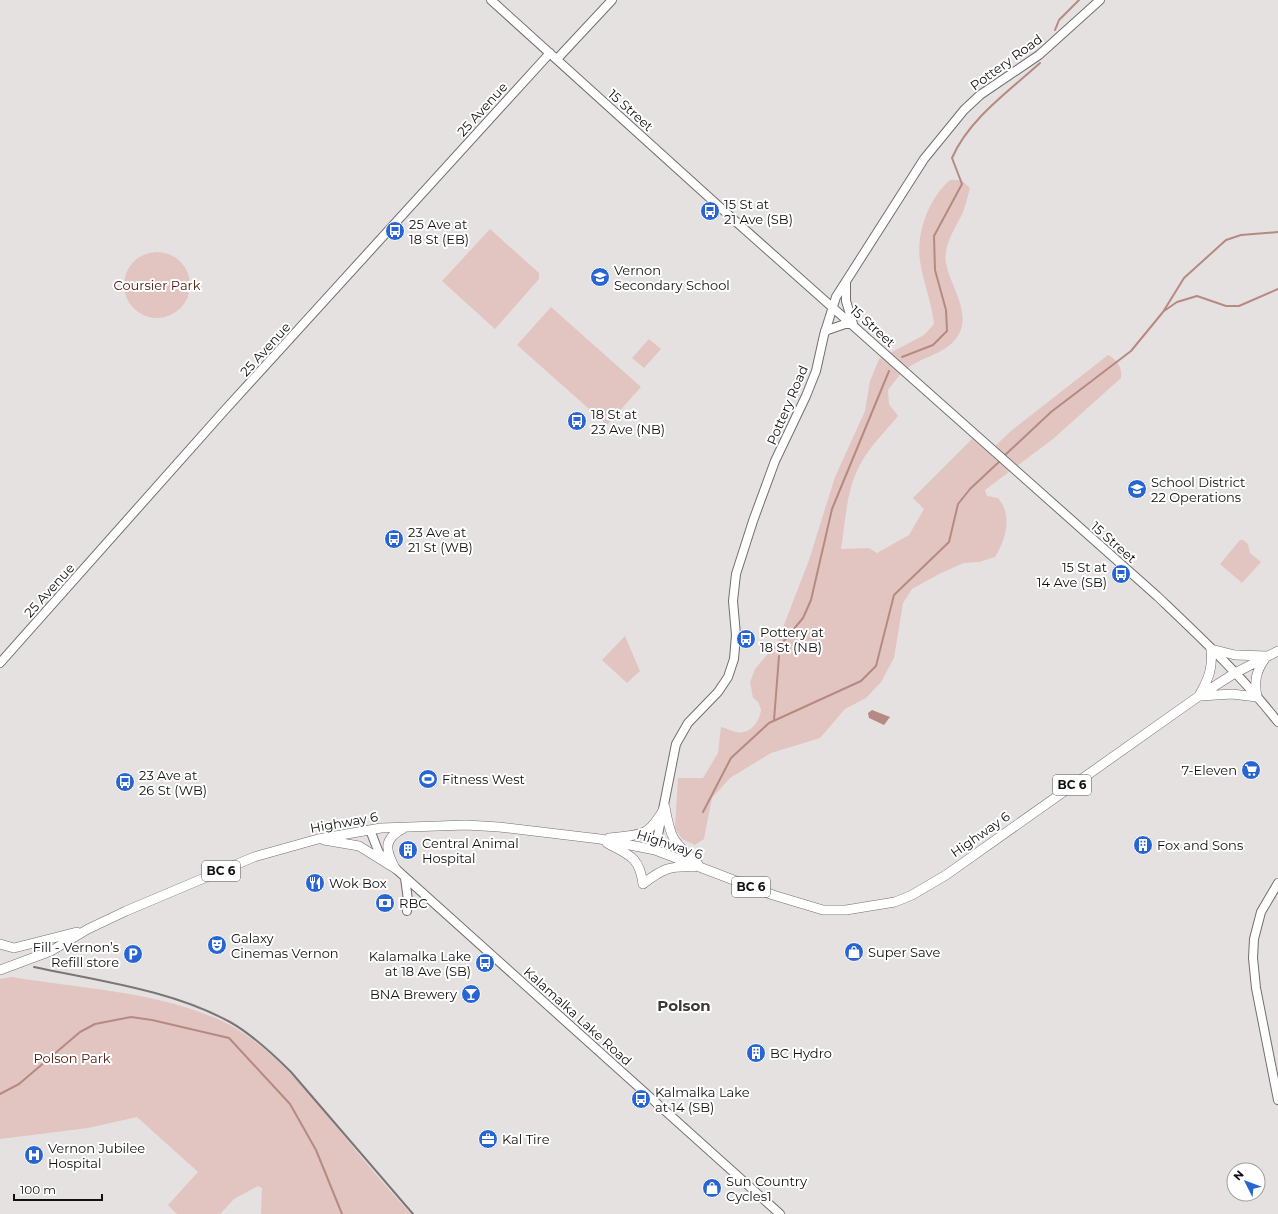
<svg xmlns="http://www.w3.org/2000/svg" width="1278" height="1214" viewBox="0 0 1278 1214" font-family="Montserrat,sans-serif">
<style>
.green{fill:#e2c5c0}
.water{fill:#b68a82}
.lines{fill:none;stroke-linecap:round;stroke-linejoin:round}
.stream{stroke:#b68a82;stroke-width:2}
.secondary-casing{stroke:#726f6e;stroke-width:10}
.primary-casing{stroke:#726f6e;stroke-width:10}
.secondary{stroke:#fff;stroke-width:8}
.primary{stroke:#fff;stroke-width:9}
.rail{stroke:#797675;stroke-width:2}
.labels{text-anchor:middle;stroke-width:4;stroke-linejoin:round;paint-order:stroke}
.shield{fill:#fff;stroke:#595858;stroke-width:1}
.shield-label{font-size:12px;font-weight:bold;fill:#121110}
.street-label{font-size:13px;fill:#121110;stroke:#fff}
.poi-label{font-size:13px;fill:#121110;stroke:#fff;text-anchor:start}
.park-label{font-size:13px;fill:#4f160f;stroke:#fff}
.quarter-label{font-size:15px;font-weight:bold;fill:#3b3837;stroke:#fff}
</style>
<rect width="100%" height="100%" fill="#e5e1e0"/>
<path class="green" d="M950 180H961L970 188C968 196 966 204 963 212 956 228 943 244 946 263 950 285 971 312 959 334 949 352 929 355 914 364 902 370 896 380 888 390L889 404 898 416C883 434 865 451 856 473 846 496 845 525 841 549L869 548 877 553 909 535 924 509 913 498 974 437 990 451 1012 430 1108 355C1116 359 1123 368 1121 378L1053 439 985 490 987 496 998 498C1013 516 1006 539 995 557L979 562 964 563 941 573 912 589 903 603 894 658 881 682 866 698 845 709 820 738 771 753 730 778 712 798 704 839 695 845 682 839 675 828 678 778H703L718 753 721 727C726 728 731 731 736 732 751 735 760 721 761 709L758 702 753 698 750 682 755 669 777 643 809 560 835 477 865 411 870 381 879 359 924 335 934 324C932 303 923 282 920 261 916 232 929 198 950 180Z
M490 229 539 273V279L495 329 442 281Z
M124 285a33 33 0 1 1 66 0a33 33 0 1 1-66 0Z
M551 307 641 387 607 425 517 345Z
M649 339 661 349 644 368 632 358Z
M1240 540H1243L1248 544 1250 553 1261 562 1242 583 1220 564Z
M625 636 640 671 627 683 602 660Z
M11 977C78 988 150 991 213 1017 274 1041 326 1114 367 1164 381 1181 396 1197 411 1214H261L262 1188 258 1186 234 1199 220 1214H177L168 1205 198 1172 137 1117 88 1128 0 1139V979Z"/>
<path class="water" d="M872 710 890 717 884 725 869 718 868 713Z"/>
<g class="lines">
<path class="stream" d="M1055 30 1059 20 1079 0
M1164 311 1177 302 1197 296 1226 306H1239L1278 289
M902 357 933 345 947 331 946 310 935 270 934 236 962 184 952 158C969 119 1009 91 1040 63
M1004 456 1051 412 1131 351 1163 312 1184 278 1226 240 1241 235 1278 232
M783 642 803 618 811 600 832 509 889 371
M774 720 779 656
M703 812 731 758 769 723 861 681 876 666 894 595 949 542 958 504 970 489 1001 460
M0 1094 19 1084 80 1032 95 1024 131 1017 152 1020 229 1038 290 1104 316 1150 342 1214"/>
<defs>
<path id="secondary" d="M491 0 733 219 1157 596C1199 636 1242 676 1278 722
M557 59 612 0
M825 331 845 324H853L846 301V283
M0 663 224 411 550 53
M370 830 379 853 396 869 780 1214
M655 850 676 744 688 723 718 692 728 677 734 659 736 635 733 601 736 574 753 521 775 461 806 396 816 371 824 335 836 297 924 159 964 110 980 95 1039 55 1100 0
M405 878 408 900 407 911
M1278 883 1261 912 1254 939 1253 958 1256 988 1278 1100"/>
<path id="primary" d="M1200 694C1209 678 1213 667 1211 649L1235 655 1267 656
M1201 696 1232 694 1257 697C1254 680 1256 671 1266 657
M665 807C671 841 673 841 698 864
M609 838C642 834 648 838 665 807
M324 840 359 846 396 869
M607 843C629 855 639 856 643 884 663 868 670 866 694 867
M395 868C385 849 383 839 404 828
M0 944 14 948 77 932
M0 970 51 951 88 929 126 911 254 857 318 839 381 828 466 825 499 827 600 839 655 850 773 895 823 910H846L895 902 912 895 946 875 1199 696 1235 673 1278 651"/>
</defs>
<use href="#secondary" class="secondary-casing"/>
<use href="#primary" class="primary-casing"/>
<use href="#secondary" class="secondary"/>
<use href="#primary" class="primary"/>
<path class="rail" d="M34 967C99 981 171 990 230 1022 253 1035 273 1054 291 1072L413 1214"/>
</g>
<defs>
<symbol id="bus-disc" viewBox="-11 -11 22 22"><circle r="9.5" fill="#2865d2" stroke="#fff"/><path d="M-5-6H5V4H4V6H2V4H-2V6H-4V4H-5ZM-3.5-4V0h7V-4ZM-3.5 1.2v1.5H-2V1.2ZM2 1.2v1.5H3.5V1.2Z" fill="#fff"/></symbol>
<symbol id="school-disc" viewBox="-11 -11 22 22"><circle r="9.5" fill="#2865d2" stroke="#fff"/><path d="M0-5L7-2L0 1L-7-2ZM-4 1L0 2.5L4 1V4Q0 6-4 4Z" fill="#fff"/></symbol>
<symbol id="supermarket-disc" viewBox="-11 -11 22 22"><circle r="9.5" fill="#2865d2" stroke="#fff"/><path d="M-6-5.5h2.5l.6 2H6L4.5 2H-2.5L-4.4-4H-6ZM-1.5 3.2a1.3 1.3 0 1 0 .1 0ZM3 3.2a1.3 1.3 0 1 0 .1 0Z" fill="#fff"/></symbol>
<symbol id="stadium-disc" viewBox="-11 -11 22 22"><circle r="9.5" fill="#2865d2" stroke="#fff"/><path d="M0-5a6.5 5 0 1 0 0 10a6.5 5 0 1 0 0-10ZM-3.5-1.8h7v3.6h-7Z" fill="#fff"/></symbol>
<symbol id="building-disc" viewBox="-11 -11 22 22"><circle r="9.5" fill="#2865d2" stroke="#fff"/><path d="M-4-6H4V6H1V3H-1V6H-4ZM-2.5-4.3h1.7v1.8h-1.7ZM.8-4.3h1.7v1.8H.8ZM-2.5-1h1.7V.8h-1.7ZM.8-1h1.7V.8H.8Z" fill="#fff"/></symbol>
<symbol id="restaurant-disc" viewBox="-11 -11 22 22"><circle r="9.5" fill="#2865d2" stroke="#fff"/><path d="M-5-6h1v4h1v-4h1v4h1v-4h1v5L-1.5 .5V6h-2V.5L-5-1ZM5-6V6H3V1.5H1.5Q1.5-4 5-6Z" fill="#fff"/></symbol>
<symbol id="bank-disc" viewBox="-11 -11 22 22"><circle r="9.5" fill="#2865d2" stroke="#fff"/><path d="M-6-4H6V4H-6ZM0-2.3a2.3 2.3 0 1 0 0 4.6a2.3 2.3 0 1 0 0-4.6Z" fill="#fff"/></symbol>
<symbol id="theatre-disc" viewBox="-11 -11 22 22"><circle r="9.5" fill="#2865d2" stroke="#fff"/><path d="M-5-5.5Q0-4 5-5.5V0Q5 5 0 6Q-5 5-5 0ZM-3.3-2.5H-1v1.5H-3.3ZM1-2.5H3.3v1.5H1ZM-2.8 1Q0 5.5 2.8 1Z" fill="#fff"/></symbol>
<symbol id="shop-disc" viewBox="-11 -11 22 22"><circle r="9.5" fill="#2865d2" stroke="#fff"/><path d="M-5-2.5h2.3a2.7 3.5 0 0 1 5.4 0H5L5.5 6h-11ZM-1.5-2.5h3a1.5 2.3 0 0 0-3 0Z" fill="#fff"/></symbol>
<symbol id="parking-disc" viewBox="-11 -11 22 22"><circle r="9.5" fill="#2865d2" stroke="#fff"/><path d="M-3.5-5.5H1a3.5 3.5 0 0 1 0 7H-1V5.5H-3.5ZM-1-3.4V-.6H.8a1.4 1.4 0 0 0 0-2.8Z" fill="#fff"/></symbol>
<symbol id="bar-disc" viewBox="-11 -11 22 22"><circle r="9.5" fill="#2865d2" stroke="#fff"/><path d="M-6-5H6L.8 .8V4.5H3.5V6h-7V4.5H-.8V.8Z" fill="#fff"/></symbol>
<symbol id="office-disc" viewBox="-11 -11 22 22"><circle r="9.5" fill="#2865d2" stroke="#fff"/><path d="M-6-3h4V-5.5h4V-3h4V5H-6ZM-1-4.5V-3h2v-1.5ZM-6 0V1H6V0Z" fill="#fff"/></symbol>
<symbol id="hospital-disc" viewBox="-11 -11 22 22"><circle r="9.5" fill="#2865d2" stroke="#fff"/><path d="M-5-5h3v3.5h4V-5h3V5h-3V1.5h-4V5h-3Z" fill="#fff"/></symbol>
</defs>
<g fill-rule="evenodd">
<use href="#bus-disc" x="699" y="200" width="22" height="22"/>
<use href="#bus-disc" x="384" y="220" width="22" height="22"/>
<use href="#school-disc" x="589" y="266" width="22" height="22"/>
<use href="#bus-disc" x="566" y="410" width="22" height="22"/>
<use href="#school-disc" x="1126" y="478" width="22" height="22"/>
<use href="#bus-disc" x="383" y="528" width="22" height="22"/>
<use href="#bus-disc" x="1110" y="563" width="22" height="22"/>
<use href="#bus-disc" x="735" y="628" width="22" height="22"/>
<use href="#supermarket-disc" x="1240" y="759" width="22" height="22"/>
<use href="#stadium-disc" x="417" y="768" width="22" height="22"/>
<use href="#bus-disc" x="114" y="771" width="22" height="22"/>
<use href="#building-disc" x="1132" y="834" width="22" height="22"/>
<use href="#building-disc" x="397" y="839" width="22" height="22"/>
<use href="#restaurant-disc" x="304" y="872" width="22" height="22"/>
<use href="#bank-disc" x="374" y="892" width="22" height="22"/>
<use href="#theatre-disc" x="206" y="934" width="22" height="22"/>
<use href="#shop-disc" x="843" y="941" width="22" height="22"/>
<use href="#parking-disc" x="122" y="943" width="22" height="22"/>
<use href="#bus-disc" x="474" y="952" width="22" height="22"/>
<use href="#bar-disc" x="460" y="983" width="22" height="22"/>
<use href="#building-disc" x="745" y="1042" width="22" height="22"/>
<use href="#bus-disc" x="630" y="1088" width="22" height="22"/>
<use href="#office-disc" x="477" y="1128" width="22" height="22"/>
<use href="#hospital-disc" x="23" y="1144" width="22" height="22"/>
<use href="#shop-disc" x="701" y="1177" width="22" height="22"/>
</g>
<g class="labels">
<g class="shield">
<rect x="1053" y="775" width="38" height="20" rx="3"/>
<rect x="202" y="861" width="38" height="20" rx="3"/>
<rect x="732" y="877" width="38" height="20" rx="3"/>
</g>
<g class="shield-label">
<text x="1072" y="789">BC 6</text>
<text x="221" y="875">BC 6</text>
<text x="751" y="891">BC 6</text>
</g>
<g class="street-label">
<text transform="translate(1006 62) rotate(-36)" y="5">Pottery Road</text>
<text transform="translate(482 109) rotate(-48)" y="5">25 Avenue</text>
<text transform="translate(631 110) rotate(42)" y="5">15 Street</text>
<text transform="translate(873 326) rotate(42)" y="5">15 Street</text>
<text transform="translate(265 349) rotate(-48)" y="5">25 Avenue</text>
<text transform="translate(787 405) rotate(-67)" y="5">Pottery Road</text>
<text transform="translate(1114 542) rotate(41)" y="5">15 Street</text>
<text transform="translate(49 590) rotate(-48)" y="5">25 Avenue</text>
<text transform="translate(344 822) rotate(-10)" y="5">Highway 6</text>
<text transform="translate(980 834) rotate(-35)" y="5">Highway 6</text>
<text transform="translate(670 844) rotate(18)" y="5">Highway 6</text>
<text transform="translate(578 1016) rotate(42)" y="5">Kalamalka Lake Road</text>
</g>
<g class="poi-label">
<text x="724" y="209">15 St at<tspan x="724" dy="15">21 Ave (SB)</tspan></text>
<text x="409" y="229">25 Ave at<tspan x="409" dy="15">18 St (EB)</tspan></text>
<text x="614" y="275">Vernon<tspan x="614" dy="15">Secondary School</tspan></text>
<text x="591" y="419">18 St at<tspan x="591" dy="15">23 Ave (NB)</tspan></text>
<text x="1151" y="487">School District<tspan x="1151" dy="15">22 Operations</tspan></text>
<text x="408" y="537">23 Ave at<tspan x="408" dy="15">21 St (WB)</tspan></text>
<text x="1107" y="572" text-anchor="end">15 St at<tspan x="1107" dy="15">14 Ave (SB)</tspan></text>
<text x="760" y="637">Pottery at<tspan x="760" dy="15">18 St (NB)</tspan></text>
<text x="1237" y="775" text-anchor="end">7-Eleven</text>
<text x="139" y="780">23 Ave at<tspan x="139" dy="15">26 St (WB)</tspan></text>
<text x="442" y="784">Fitness West</text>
<text x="422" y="848">Central Animal<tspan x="422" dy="15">Hospital</tspan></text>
<text x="1157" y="850">Fox and Sons</text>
<text x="329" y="888">Wok Box</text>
<text x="399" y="908">RBC</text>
<text x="231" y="943">Galaxy<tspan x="231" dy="15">Cinemas Vernon</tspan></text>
<text x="119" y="952" text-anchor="end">Fill - Vernon’s<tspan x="119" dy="15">Refill store</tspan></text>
<text x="868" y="957">Super Save</text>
<text x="471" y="961" text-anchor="end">Kalamalka Lake<tspan x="471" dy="15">at 18 Ave (SB)</tspan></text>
<text x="457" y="999" text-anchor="end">BNA Brewery</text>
<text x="770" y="1058">BC Hydro</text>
<text x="655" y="1097">Kalmalka Lake<tspan x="655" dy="15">at 14 (SB)</tspan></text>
<text x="502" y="1144">Kal Tire</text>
<text x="48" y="1153">Vernon Jubilee<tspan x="48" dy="15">Hospital</tspan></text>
<text x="726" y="1186">Sun Country<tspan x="726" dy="15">Cycles1</tspan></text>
</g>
<g class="park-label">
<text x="157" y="290">Coursier Park</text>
<text x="72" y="1063">Polson Park</text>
</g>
<g class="quarter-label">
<text x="684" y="1011">Polson</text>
</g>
</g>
<g transform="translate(1246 1182) rotate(312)"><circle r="19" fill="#ffffff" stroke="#a0a09f"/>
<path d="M0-3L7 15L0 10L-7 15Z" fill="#2865d2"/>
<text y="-6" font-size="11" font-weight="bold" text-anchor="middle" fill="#121110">N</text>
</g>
<path d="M14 1194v6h88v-6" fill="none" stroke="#121110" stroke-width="2"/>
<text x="20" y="1194" font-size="12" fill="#121110" stroke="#ffffff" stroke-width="3" paint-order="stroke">100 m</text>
</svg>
